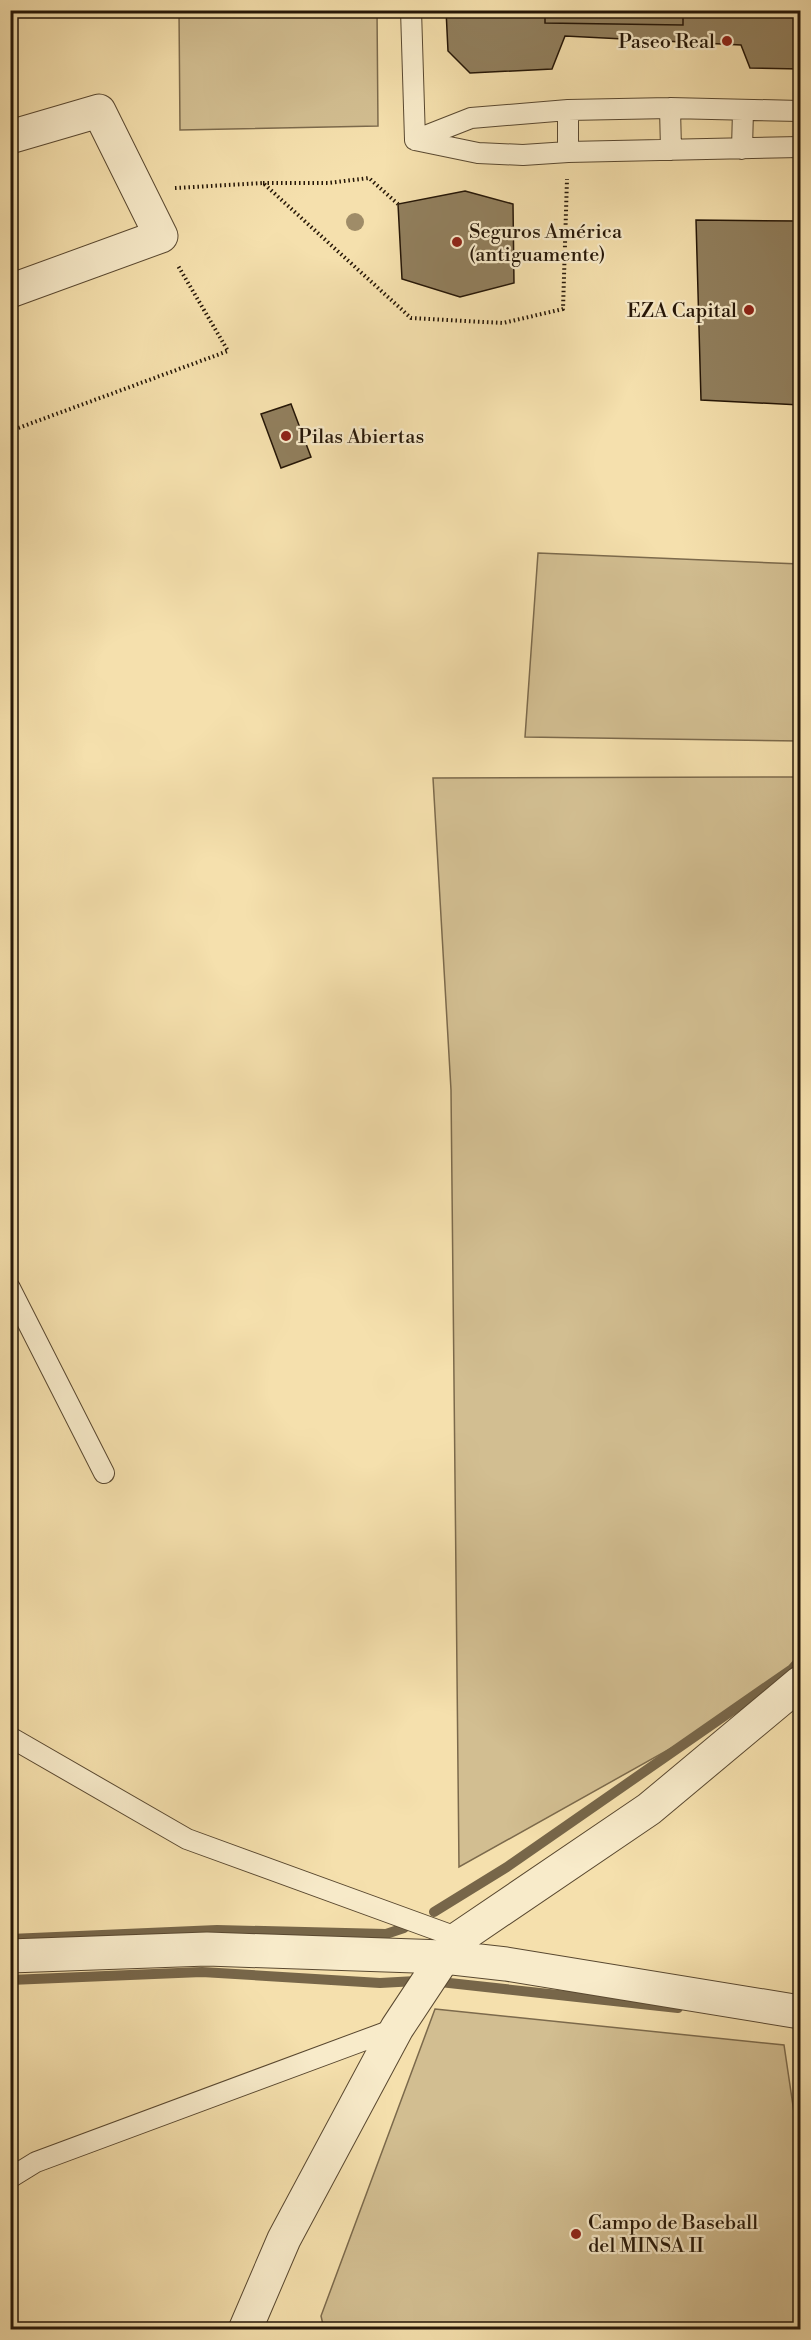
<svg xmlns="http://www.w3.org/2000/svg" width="811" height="2340" viewBox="0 0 811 2340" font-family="'Libre Bodoni',serif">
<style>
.green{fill:#d2be91;stroke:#7c6a4c;stroke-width:1.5}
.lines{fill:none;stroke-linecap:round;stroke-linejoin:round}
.stream{stroke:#776649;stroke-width:10}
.building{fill:#917f5d;stroke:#251607;stroke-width:1.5}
.service-casing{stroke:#594830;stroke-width:22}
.minor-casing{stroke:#594830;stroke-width:35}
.path{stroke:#251607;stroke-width:4;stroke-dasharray:1.5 3;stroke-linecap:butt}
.service{stroke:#f8ebca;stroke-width:20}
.minor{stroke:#f8ebca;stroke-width:33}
.tree{fill:#9f8c68}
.poi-dot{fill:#8f2418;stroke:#f8ebca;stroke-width:2}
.labels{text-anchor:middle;stroke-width:4.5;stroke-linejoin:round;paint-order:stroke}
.poi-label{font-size:20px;fill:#251607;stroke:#f8ebca;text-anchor:start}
</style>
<rect width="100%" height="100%" fill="#f5e0ad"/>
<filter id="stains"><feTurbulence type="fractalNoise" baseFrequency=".00333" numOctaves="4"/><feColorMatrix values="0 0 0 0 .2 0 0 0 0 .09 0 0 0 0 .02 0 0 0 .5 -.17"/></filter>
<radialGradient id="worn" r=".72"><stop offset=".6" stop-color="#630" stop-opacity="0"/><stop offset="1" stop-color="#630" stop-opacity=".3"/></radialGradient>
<path class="green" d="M179 11H377L378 126 180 130Z
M538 553 800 564V741L525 737Z
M800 777V1676L459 1867 451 1090 433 778Z
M435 2009 784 2045 800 2153V2329H324L321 2316Z"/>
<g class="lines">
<path class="stream" d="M434 1912 507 1867 792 1669 800 1660
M10 1939 217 1930 386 1934
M385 1940 386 1934 404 1928
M10 1980 202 1972 380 1983 416 1981
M440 1982 678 2008"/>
</g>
<path class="building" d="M446 10H800V69L750 68 741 45 565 36 552 69 470 73 448 51Z
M545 10H683V25L545 23Z
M465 191 513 204 514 283 460 297 402 279 398 204Z
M696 220 800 221V405L701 400Z
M291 404 311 457 281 468 261 414Z"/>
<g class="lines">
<defs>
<path id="service" d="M411 10 415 140
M670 108 671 150
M568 110V152
M415 140 471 118 568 110 670 108 800 111
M415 140 478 153 523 155 568 152 800 147
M742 149 743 110
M10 1288 104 1473
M10 1737 187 1839 459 1938
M10 2178 36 2162 397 2028"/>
<path id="minor" d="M10 137 99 111 161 236 10 291
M10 1956 207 1949 444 1957 506 1964 800 2012
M245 2330 284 2239 397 2028 444 1957 459 1938 649 1809 800 1683"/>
</defs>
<use href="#service" class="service-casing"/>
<use href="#minor" class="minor-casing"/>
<path class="path" d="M263 183H328L369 178 398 204
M175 188 263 183 411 318 503 323 563 309 567 179
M10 431 228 351 177 264"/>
<use href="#service" class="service"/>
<use href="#minor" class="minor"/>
</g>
<circle class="tree" cx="355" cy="222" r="9"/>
<g class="poi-dot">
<circle cx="727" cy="41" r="6"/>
<circle cx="457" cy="242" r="6"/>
<circle cx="749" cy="310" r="6"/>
<circle cx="286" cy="436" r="6"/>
<circle cx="576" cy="2234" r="6"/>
</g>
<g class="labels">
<g class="poi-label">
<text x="715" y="48" text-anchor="end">Paseo Real</text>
<text x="469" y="238">Seguros América<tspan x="469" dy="23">(antiguamente)</tspan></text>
<text x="737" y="317" text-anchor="end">EZA Capital</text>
<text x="298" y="443">Pilas Abiertas</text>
<text x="588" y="2229">Campo de Baseball<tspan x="588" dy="23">del MINSA II</tspan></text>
</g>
</g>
<rect width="811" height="2340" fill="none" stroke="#f5e0ad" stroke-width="36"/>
<rect x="12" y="12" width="787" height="2316" fill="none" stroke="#251607" stroke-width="3"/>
<rect x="18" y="18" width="775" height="2304" fill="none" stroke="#251607" stroke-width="1.5"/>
<rect width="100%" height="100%" filter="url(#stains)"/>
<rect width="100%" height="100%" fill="url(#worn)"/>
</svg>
